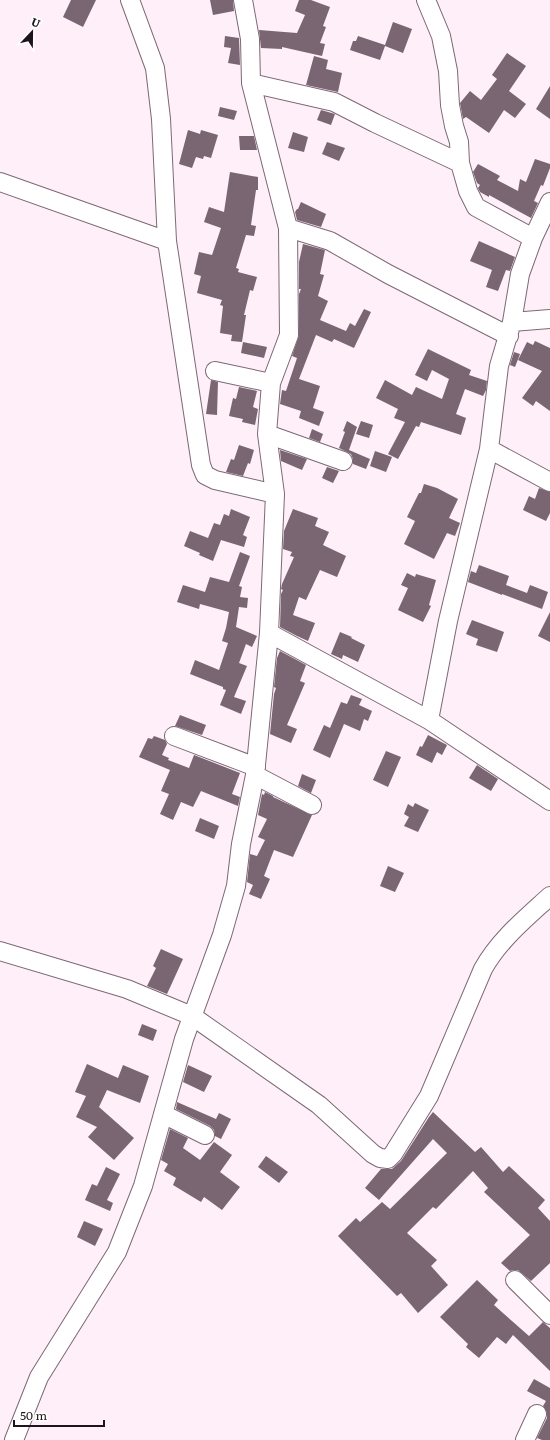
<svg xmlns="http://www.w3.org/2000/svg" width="550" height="1440" viewBox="0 0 550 1440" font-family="Literata,serif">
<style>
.building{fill:#7a6573}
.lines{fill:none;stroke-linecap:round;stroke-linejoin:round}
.minor-casing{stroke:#7d6876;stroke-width:20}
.minor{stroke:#fff;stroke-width:18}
</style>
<rect width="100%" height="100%" fill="#feeff8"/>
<path class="building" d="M71 0H96L83 27 63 17Z
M210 0H233L234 11 213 15Z
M299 0H311L330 7 323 26 326 27 320 43 325 44 322 56 282 47V49L261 48 259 30 297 33 305 15 295 11Z
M393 22 412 29 403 53 385 46 380 60 350 50 353 41H356L358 36 385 45Z
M225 36 239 38 240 65 228 63 231 48 224 47Z
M507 53 526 66 509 91 526 104 515 118 504 110 489 133 466 117 463 119 460 103 470 91 481 100 497 79 492 75Z
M314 56 328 60 326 69 342 73 338 92 306 85Z
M550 86V119L536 109Z
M220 107 237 111 234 120 218 116Z
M321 110 335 114 331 125 317 120Z
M188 130 200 134 201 130 218 135 211 158 204 156 203 159 196 157 192 168 179 164Z
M293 132 308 137 304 152 288 148Z
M239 136H254L257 150H240Z
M327 142 345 148 339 161 322 154Z
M535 159 550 164V168L543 186 541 185 534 201 538 203 531 218 489 195V197L480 192 478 188 480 185 477 183 473 172 478 164 500 176 497 180 518 191 520 179 526 182Z
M230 172 258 177V190H256L251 225 256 226 254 236 246 235 236 268 239 269 238 272 257 277 253 291 250 290 244 315H246L242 342 231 341 232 335 220 333 223 306 220 305 222 300 197 293 201 276 194 274 199 252 212 255 221 228 204 222 209 207 224 212Z
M301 202 326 214 321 227 297 220 295 212 297 209H298Z
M479 241 515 257 510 271 506 270 498 291 486 287 492 270 470 261Z
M303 244 325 250 320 274 324 275 318 296 328 301 320 320 346 331 350 323 355 326 364 309 371 312 354 348 334 339 332 342 316 335 299 379 320 386 313 408 324 412 319 426 299 418 301 411 280 404 282 390 286 391 297 358 292 356 299 335V294L301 289H299V262Z
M535 341 550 348V411L536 401 533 406 522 398 542 371 518 360 527 342 533 345Z
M243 342 267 347 264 358 241 353Z
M428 349 471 370 469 375 487 381 486 390 483 396 465 389 456 414 466 418 461 435 421 422 419 427 416 426 398 459 388 454 405 422 394 418 398 409 376 398 385 380 412 395 416 387 442 399 449 379 432 370 427 381 415 375Z
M514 352 520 354 515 367 510 365Z
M211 380 218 382 217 415 206 414Z
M239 387 257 391 253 407 258 409 255 425 242 422 243 419 229 416 233 398 236 399Z
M347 421 357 427 349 450 370 459 366 469 353 464V459L351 454 339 448 345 432 343 431Z
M361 421 373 425 369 438 356 434Z
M312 429 323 434 320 442 309 438Z
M239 445 254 450 250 464 248 463 243 476 226 472 231 459 234 460Z
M280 450 307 459 302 470 281 461Z
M375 451 392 457 386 472 370 466Z
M327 467 339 471 333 483 322 478Z
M424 484 437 488 458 499 449 518 460 523 455 536 447 533 434 559 404 544 415 521 407 517 419 493H421Z
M539 488 550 492V513L546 521 523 510 529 496 535 499Z
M231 509 250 517 243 535 247 537 244 547 221 540 213 561 199 555 200 553 184 546 190 531 208 538 214 523 220 525 224 514 229 516Z
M293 509 318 518 315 526 329 532 323 545 346 556 337 577 320 570 306 600 299 597 293 615 315 623 308 641 297 636 280 627 281 594 283 590 281 589 282 584 294 557 290 556 292 552 283 549 284 531Z
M240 552 250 556 239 586 242 587 240 597 248 598 247 608 239 607 236 627 257 636 252 647 246 644 239 663 247 666 234 697 246 701 241 714 220 705 226 690 223 689V687L190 674 195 660 219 670 228 643 222 641 226 628 229 612 200 604 199 609 177 602 183 585 205 592 210 577 229 582Z
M479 565 509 576 506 585 527 593 530 585 548 592 542 609 502 594V595L468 582 471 571 476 573Z
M407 573 415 577 416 574 436 580 429 605 431 606 423 622 398 610 408 588 401 585Z
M550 612V642L538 636Z
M472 620 504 632 497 652 476 645 478 639 466 634Z
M340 632 352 637 351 638 365 645 358 662 343 655 342 659 331 654Z
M280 651 306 665 300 681 305 683 287 725 297 729 291 743 270 734 274 694 276 688 274 687 277 658Z
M351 695 362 699 359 705 372 711 368 721 364 719 360 731 344 724 330 758 313 750 324 725 330 728 341 702 347 704Z
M180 715 206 725 202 735 175 726Z
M428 735 447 745 442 755 437 752 432 763 416 755 420 746 422 747Z
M154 736 165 740 167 744 162 755 169 758 168 760 189 768 194 755 240 773 232 794 240 797 238 806 201 791 193 807 181 802 173 820 160 814 169 794 161 791 170 770 139 757 148 738 152 739Z
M386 751 401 757 388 787 373 780Z
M477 765 498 779 491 791 469 778Z
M302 774 316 780 311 793 298 786Z
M265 792 273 796V797L312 815 293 857 274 850 264 876 270 879 261 899 249 894 253 885 247 882 250 854 257 856 265 840 258 837 267 819 258 815 262 794 264 795Z
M415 803 429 810 418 832 404 826 409 817 404 814 408 804 413 807Z
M200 818 219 826 214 839 195 831Z
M388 866 404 873 395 892 380 886Z
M161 949 183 959 167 994 147 986 156 968 153 966Z
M142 1024 157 1030 153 1041 138 1035Z
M87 1064 118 1078 123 1065 149 1076 140 1103 107 1090 99 1107 134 1138 114 1160 88 1137 97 1127 76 1117 86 1096 75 1092Z
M188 1065 212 1076 204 1092 183 1082Z
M177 1102 216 1119 219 1113 231 1119 221 1139 215 1136 214 1130 210 1126 176 1109Z
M433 1112 475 1152 481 1147 503 1172 509 1166 545 1200 538 1208 550 1221V1263L531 1281 518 1270H513L510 1271 501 1263 530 1235 484 1192 488 1188 473 1171 436 1209 433 1207 407 1233 437 1260 431 1266 448 1285 418 1313 401 1293 397 1296 338 1236 356 1218 360 1222 382 1202 390 1209 447 1153 433 1139 379 1200 365 1188 381 1169H392L401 1161 429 1117Z
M170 1129 188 1138 183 1148 200 1160 214 1142 232 1155 220 1172 240 1187 222 1210 204 1197 201 1202 173 1185 176 1178 164 1171 168 1164 161 1160Z
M266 1156 288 1172 279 1183 258 1167Z
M106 1167 120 1174 107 1200 113 1203 110 1211 85 1200 92 1184 97 1186Z
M84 1221 103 1229 95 1246 77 1237Z
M477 1280 498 1300 494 1305 529 1336 543 1322 550 1328V1371L513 1335 506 1344 497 1337 479 1358 466 1347 468 1344 440 1317Z
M534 1379 550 1388V1440H542L537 1438 547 1418V1413L543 1406 546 1401 527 1391Z"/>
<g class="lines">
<defs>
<path id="minor" d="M130 0 155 68 161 119 167 241 201 465 205 475 215 480 275 494
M426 0 441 36 448 71 450 105 454 126 459 142 460 163
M251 83 334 102 375 123 460 163 468 191 476 207 533 238
M0 182 167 241
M288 228 330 241 388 274 509 336
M512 322 550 319
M215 371 271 383
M267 434 343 461
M489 449 550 482
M269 633 429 720 550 801
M429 720 448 621 489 449 499 366 512 322 520 274 533 238 550 202
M174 736 256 767
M255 775 312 805
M0 951 127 989 192 1016 319 1105 373 1154 380 1158 388 1159 393 1154 429 1096 483 969C499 940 526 918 550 896
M163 1114 205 1135
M515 1280 550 1315
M14 1440 39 1377 117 1252 143 1186 184 1039 222 935 236 886 241 844 255 775 269 633 275 494 267 434 271 383 289 335 288 228 251 83 250 39 243 0
M525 1440 537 1414"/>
</defs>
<use href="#minor" class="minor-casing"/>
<use href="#minor" class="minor"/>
</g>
<g transform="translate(32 32) rotate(22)" stroke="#ffffff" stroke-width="3" paint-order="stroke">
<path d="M0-3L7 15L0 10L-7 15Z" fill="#1d151a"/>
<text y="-6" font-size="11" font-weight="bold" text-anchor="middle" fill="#1d151a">U</text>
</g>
<path d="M14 1420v6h90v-6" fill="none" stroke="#1d151a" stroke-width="2"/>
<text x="20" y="1420" font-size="12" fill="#1d151a" stroke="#ffffff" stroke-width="3" paint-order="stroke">50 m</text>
</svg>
